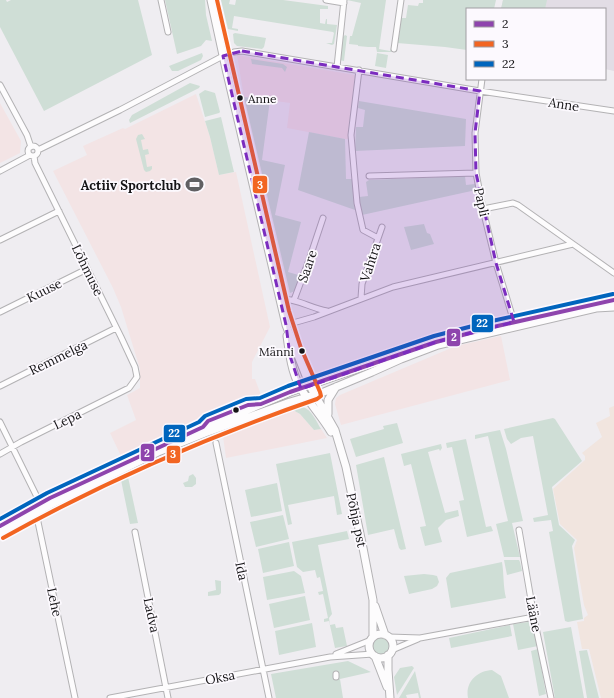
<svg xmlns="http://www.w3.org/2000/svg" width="614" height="698" viewBox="0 0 614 698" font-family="Lora,serif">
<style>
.commercial{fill:#f3e4e5}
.industrial{fill:#f1e5df}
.built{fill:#e2dde5}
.green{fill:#cfded6}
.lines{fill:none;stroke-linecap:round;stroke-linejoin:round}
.street-casing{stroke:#b3b2b4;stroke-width:7}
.secondary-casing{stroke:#b3b2b4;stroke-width:9}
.street{stroke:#fdfcfd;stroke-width:5}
.secondary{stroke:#fdfcfd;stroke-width:7}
.bus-1-casing{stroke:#fcf9fe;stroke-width:7}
.bus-2-casing{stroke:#fcf9fe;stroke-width:7}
.bus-3-casing{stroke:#fcf9fe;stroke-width:7}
.bus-1{stroke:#8e44ad;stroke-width:4}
.bus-2{stroke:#f26522;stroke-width:4}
.bus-3{stroke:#0065bd;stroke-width:4}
.marked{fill:#7b2cbf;fill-opacity:0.2;stroke:#7b2cbf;stroke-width:3;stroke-dasharray:8 5;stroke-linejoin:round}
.bus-dot{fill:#151416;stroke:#fcf9fe;stroke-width:1.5}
.labels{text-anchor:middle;stroke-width:3.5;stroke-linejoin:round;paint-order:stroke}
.bus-label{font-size:12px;fill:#151416;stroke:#fcf9fe;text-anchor:start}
.street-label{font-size:13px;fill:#151416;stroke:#fcf9fe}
.poi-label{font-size:13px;font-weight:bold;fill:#151416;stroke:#fcf9fe;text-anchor:end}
.line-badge{stroke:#fcf9fe;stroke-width:1.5}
.badge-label{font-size:11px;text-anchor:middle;font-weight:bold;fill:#fff}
</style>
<rect width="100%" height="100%" fill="#efedf1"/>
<path class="commercial" d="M237 55 355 75 349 139H345L287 128 290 103 244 97Z
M196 94 210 137 219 175 236 172 270 327 252 362V379H255L261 395 198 419 122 458 110 433 136 420 127 395 140 388V369L121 307 113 288 53 171 87 155 83 146 123 128 125 129Z
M0 103 21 141 20 153 0 163Z
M501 336 510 380 341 425 335 404 336 398 340 395 456 346Z
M293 410 300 414 314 430 321 429 327 438 226 458 223 436Z"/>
<path class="industrial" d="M614 406V698H601L589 649H582L577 622 584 621V618L588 615 584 605 574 548 577 540 560 524 553 489 585 460V456L582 453 602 437 596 423 610 416 609 408Z"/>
<path class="built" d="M503 0H614V71L605 69V9H501Z"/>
<path class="green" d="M0 0H6L7 2 11 0H138L152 55 44 111 0 27Z
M165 0H205L206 15 212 41 206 40 201 46 177 54Z
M221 0H230L229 4 235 5 236 0H283L328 6V9H320V23L325 24 326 19H327V24L337 25 334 44 332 45 326 43H332L334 33 333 32 234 16 232 28 238 29V31L228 29Z
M347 0H386L379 49 390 51 392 45 393 46 391 52H377L376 47H368L358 46V45L349 44 350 36H352L361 3Z
M423 0H496L494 9H467V50L445 47 397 43 400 18H406L408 5 418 6 419 3H423Z
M503 0H547L545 9H501Z
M235 33 266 38 264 47 262 49 237 46 234 43 233 34Z
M345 35 347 36 344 61 339 60 343 37Z
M202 53 203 56 201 60 178 71H172L169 66Z
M377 53 388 55 386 68 375 66Z
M251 59 283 64 287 67 285 72 282 68 252 64Z
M190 83 200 86 199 88 130 123 129 120 132 115Z
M205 90 215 93 220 112 219 113 205 117 199 94Z
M244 97 270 100 262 160 285 165 275 215 301 222 288 272 302 276 295 291 290 293Z
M359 101 466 119 465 146 355 151 356 127H363L365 110 358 108Z
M221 117 234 172 219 175 210 137 205 121Z
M309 132 345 139 346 179H353L355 210 298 190Z
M142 134 145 139 141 140 143 150 148 149 149 154 145 155 147 167 152 166V169L150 171 146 172 144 170 136 139 138 135Z
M465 176 466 185 475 184 476 190 362 215 359 197 368 196 366 182 369 180Z
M424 224 427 233 430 234 434 244 411 250 404 227Z
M303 407C312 410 316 421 321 429L314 430 300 414 293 410Z
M553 418 555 419 582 461 552 487 559 525 575 540 572 546 583 619 568 622 565 621 549 532 553 531 551 520 534 522 533 518 548 515 533 436 521 438 511 444 507 439 504 429Z
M397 423 403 443 356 457 350 439 384 429 383 426Z
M500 430 506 449 523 521 512 523 520 557H504L496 524 508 521 488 436 475 439V435Z
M466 439 486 527 491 526 493 531 467 537 459 501 464 500 452 447 447 448 446 443Z
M441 444 442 448 440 451 439 449 428 452 445 513 458 510 459 516 446 520 438 528 442 542 425 546 420 527 426 526 411 464 404 466 401 454Z
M330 453 342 514 337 515 334 496 288 505 292 524 288 525 276 464Z
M384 457 406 549 401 550 399 548 394 529 368 535 356 465Z
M193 474 196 478V484L192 487H185L183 483 188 481 189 476Z
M127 476 128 477 138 523 130 524 121 480 122 477Z
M277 483 282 511 251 517 245 490Z
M283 515 289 539 256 547 250 522Z
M347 531 349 539 318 545 332 614 329 618 330 625 335 624 336 628 343 627 347 646 335 648 329 621 324 622V619L328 618 323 594 319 595 318 592 323 591 320 577 317 578 315 570 303 572 297 567 292 542Z
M289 542 294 566 263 573 258 549Z
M504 560H519L520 562 522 571 507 575Z
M502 562C504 574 503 586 506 598L451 608 446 578 450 573Z
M294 571 301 576 305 593 267 600 263 577Z
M424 574 433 575 437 576 439 582 437 586 432 589 409 594 404 576Z
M215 580 221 581V593L219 595 208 596V592L216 590Z
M305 596 310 620 274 628 269 604Z
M528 622 533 623 538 646 518 650 513 624Z
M312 623 316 647 279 655 275 631Z
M510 625 512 636 451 648 449 638Z
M571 627 584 698H555L543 632Z
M371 646a10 10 0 1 1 20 0a10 10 0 1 1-20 0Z
M538 649 546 694 539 696 531 651Z
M587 650 599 698H587L579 651Z
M348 661 371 672 340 679 343 698H276L271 674Z
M412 666 414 668 397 695 394 677 400 668Z
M492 670 501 676 509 698H468C465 682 477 671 492 670Z
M415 671 421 698H419L418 693 406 695 407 698H399Z"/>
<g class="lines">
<defs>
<path id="street" d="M161 0 168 32
M326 0 344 3
M394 49 401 0
M337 67 344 0
M359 70 351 135 357 203 363 230 378 238
M482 79 475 133 476 173 484 214 496 263 514 322
M0 85 27 135 31 147
M28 151a5 5 0 1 1 10 0a5 5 0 1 1-10 0Z
M38 150 120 110 223 56 234 52 242 51 480 91 614 111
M0 171 30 155
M369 176 476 173
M483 209 513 203 518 205 573 244
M0 240 59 211
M361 298 362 284 382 227
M280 299C296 298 310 308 327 311
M294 300 309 260 323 218
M0 312 87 269
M286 325 314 317 393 287 573 244 614 273
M0 386 116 328
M0 422 40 503
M216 443 269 698
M0 454 21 442 129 388 137 377 135 367 121 337 35 163 34 156
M32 513 38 522 75 698
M519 530 535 623 551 698
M135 532 168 698
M389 637 420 638 534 617
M392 650 418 639
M336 654 371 640
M336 674V677
M110 698 330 657 373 654"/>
<path id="secondary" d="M211 0 226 69 286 325 310 386 335 430 346 467 363 548 373 600V637
M592 305 614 300
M287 336C289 349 290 363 295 376 302 396 320 413 331 432
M328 414V400L336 387
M160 447 290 392 432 343
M0 526 40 503 134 459
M0 533 52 504 158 452 205 433 290 402 324 392 372 372 401 359 438 345 596 308 614 307
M375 606 385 635
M369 646a12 12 0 1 1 24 0a12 12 0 1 1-24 0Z
M388 655V670L390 698
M375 656 387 687"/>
</defs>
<use href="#street" class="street-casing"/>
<use href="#secondary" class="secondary-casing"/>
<use href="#street" class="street"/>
<use href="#secondary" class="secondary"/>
<defs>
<path id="bus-1" d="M0 526 50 498 203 427 208 421 248 405 261 404 290 392 436 342 493 327 614 300"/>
<path id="bus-2" d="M3 538C105 481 207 437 317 399L321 396 320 392 301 348 289 311 217 0"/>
<path id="bus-3" d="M0 519 47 493 199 422 205 416 246 399 260 398 288 386 434 336 492 321 613 294"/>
</defs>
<use href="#bus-1" class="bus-1-casing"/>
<use href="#bus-2" class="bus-2-casing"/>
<use href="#bus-3" class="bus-3-casing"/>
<use href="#bus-1" class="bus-1"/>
<use href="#bus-2" class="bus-2"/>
<use href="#bus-3" class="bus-3"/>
</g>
<path class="marked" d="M242 51 480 91 475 133 476 173 496 263 514 322 436 342 301 389 290 356 286 325 223 56Z"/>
<defs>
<symbol id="stadium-bare" viewBox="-9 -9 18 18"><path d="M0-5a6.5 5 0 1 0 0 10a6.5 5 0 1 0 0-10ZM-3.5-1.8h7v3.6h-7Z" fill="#616063" stroke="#fcf9fe" stroke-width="2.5" paint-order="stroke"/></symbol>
</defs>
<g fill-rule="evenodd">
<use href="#stadium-bare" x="182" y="172" width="25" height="25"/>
</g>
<g class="bus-dot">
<circle cx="240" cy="98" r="3.5"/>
<circle cx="302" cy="351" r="3.5"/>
<circle cx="236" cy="410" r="3.5"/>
</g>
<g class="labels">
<g class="bus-label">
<text x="248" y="103">Anne</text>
<text x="294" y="356" text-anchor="end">Männi</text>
</g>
<g class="street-label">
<text transform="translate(564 104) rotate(9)" y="5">Anne</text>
<text transform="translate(482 202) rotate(78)" y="5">Papli</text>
<text transform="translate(370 262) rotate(-72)" y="5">Vahtra</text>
<text transform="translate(307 266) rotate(-71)" y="5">Saare</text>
<text transform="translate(88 270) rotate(64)" y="5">Lõhmuse</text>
<text transform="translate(44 290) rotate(-26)" y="5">Kuuse</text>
<text transform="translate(58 357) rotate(-26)" y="5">Remmelga</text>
<text transform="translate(67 419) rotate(-26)" y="5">Lepa</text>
<text transform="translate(357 520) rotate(78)" y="5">Põhja pst</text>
<text transform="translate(242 571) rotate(78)" y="5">Ida</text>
<text transform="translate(55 602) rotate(78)" y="5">Lehe</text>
<text transform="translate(534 614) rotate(79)" y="5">Lääne</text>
<text transform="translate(152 615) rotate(78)" y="5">Ladva</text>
<text transform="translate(220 677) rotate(-11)" y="5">Oksa</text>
</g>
<g class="poi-label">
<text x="181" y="190">Actiiv Sportclub</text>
</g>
</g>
<g class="line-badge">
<rect x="252" y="175" width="16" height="19" rx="4" fill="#f26522"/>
<rect x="471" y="314" width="23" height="19" rx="4" fill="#0065bd"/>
<rect x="446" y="328" width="15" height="19" rx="4" fill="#8e44ad"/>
<rect x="163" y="424" width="23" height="19" rx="4" fill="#0065bd"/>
<rect x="140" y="443" width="15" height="19" rx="4" fill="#8e44ad"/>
<rect x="166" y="445" width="15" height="19" rx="4" fill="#f26522"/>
</g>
<g class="badge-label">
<text x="260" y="189">3</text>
<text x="482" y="327">22</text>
<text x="454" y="341">2</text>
<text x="174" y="437">22</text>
<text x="147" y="457">2</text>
<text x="173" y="458">3</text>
</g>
<rect x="466" y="8" width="140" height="72" fill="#fcf9fe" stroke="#a09da1"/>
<rect x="474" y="21" width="20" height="6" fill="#8e44ad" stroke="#a09da1"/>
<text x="502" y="28" font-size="12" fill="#151416">2</text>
<rect x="474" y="41" width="20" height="6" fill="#f26522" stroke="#a09da1"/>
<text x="502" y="48" font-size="12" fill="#151416">3</text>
<rect x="474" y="61" width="20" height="6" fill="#0065bd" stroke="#a09da1"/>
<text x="502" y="68" font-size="12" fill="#151416">22</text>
</svg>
